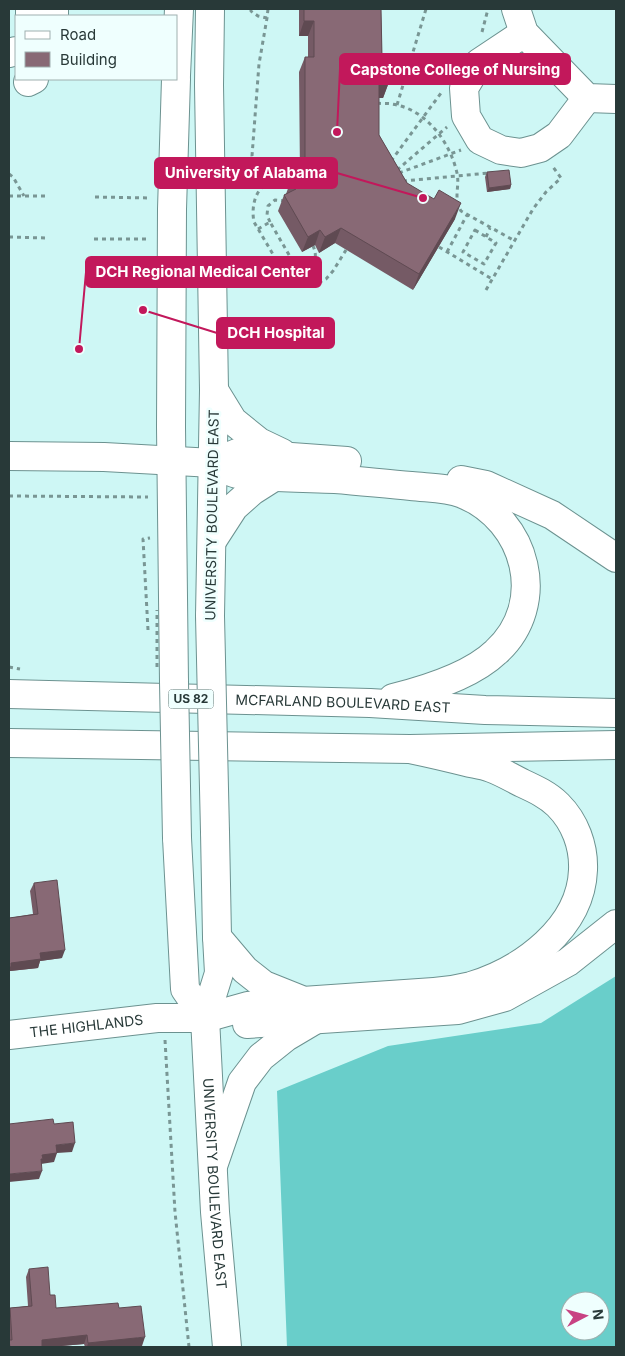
<svg xmlns="http://www.w3.org/2000/svg" width="625" height="1356" viewBox="0 0 625 1356" font-family="Inter,sans-serif">
<style>
.forest{fill:#69ceca;fill-rule:evenodd}
.lines{fill:none;stroke-linecap:round;stroke-linejoin:round}
.minor-casing{stroke:#6c9290;stroke-width:30}
.major-casing{stroke:#6c9290;stroke-width:30}
.highway-casing{stroke:#6c9290;stroke-width:30}
.path{stroke:#799694;stroke-width:3;stroke-dasharray:4 4;stroke-linecap:butt}
.minor{stroke:#fff;stroke-width:28}
.major{stroke:#fff;stroke-width:28}
.highway{stroke:#fff;stroke-width:28}
.major-bridge-casing{stroke:#6c9290;stroke-width:30;stroke-linecap:butt}
.path-bridge{stroke:#799694;stroke-width:3;stroke-dasharray:4 4;stroke-linecap:butt}
.major-bridge{stroke:#fff;stroke-width:28}
.wall{fill:#755a65}
.shaded-wall{fill:#5f4a52}
.building{fill:#886975;stroke:#5f4a52}
.labels{text-anchor:middle;stroke-width:5;stroke-linejoin:round;paint-order:stroke}
.shield{fill:#effffe;stroke:#647473;stroke-width:1}
.shield-label{font-size:12px;font-weight:bold;fill:#283938}
.street-label{font-size:14px;fill:#283938;stroke:#effffe}
.leader{fill:none;stroke:#c2185b;stroke-width:2}
.callout-dot{fill:#c2185b;stroke:#effffe;stroke-width:2}
.callout{fill:#c2185b;stroke:#c2185b;stroke-width:2}
.callout-label{font-size:15px;text-anchor:middle;font-weight:bold;fill:#fff}
</style>
<rect width="100%" height="100%" fill="#cef7f5"/>
<path class="forest" d="M616 976V1347H287L277 1091 388 1046 541 1023ZM570 1301H600V1331H570Z"/>
<g class="lines">
<defs>
<g id="minor">
<path d="M30 9V16"/>
<path d="M54 9V16"/>
<path d="M516 9 524 33 587 98 616 99"/>
<path d="M524 33 479 63 464 88 466 116 480 140 501 150 521 153 540 148 559 135 587 98"/>
<path d="M9 53 16 51"/>
<path d="M28 82 34 79"/>
<path d="M9 456 104 457 213 463"/>
<path id="s1" d="M9 1035 157 1018H205"/>
</g>
<g id="major">
<path d="M210 9 209 85 214 390 210 616"/>
<path d="M176 75 179 9"/>
<path d="M174 682 171 427 172 209 176 79"/>
<path id="s2" d="M215 832 217 937 219 973 205 1018 215 1212 227 1347"/>
<path d="M177 838 185 989 205 1018"/>
</g>
<g id="highway">
<path d="M214 390 233 421 259 442 282 453"/>
<path d="M213 463C220 466 229 472 237 474 245 476 255 475 263 476 287 478 311 478 335 479 361 481 386 484 411 486 428 488 447 487 463 494 527 520 549 604 496 652 472 675 425 690 393 698"/>
<path d="M213 463 237 453 347 461"/>
<path d="M461 480 486 485 552 515 616 558"/>
<path d="M212 541 234 507 252 491 274 477"/>
<path id="s3" d="M9 694 370 703 485 710 616 713"/>
<path d="M9 743 410 749 616 745"/>
<path d="M217 937 245 970 264 985 299 999"/>
<path d="M205 1018 248 1006 303 1001 434 992C447 991 459 989 471 986 523 970 581 928 583 870 584 846 575 822 558 805 548 795 535 789 522 783 512 778 502 772 491 768 483 765 474 764 466 762 447 757 429 753 410 749"/>
<path d="M247 1024 458 1010 505 997 568 962 616 924"/>
<path d="M213 1166 242 1082 261 1057 286 1037 313 1021"/>
</g>
</defs>
<use href="#minor" class="minor-casing"/>
<use href="#major" class="major-casing"/>
<use href="#highway" class="highway-casing"/>
<path class="path" d="M251 9V11L258 16 267 18
M482 32 488 9
M377 103C382 104 387 103 392 104 426 109 450 142 457 173 460 188 453 196 461 211L515 241
M397 105 426 9
M391 161 441 93
M397 170 447 127
M399 173 461 150
M9 174 13 177 24 196
M295 180C287 181 279 180 271 182 255 187 251 207 254 222L284 273 294 280 310 284 318 283 326 279 333 271 346 250
M403 181 489 173
M263 186 255 170 252 156 259 64 267 18 268 9
M9 196H48
M95 197 151 198
M270 222 267 215 268 206 275 200 285 201
M258 229 270 222 292 260 280 266
M475 230 496 243 484 264 463 252Z
M9 237 47 238
M486 237 490 228
M94 239H150
M439 247 492 279
M447 252 467 215
M292 260C303 277 322 264 313 246
M486 290 533 209 546 192 561 178 553 167
M9 496 148 497
M148 630 143 539 150 538
M9 667 20 669
M165 1040 175 1212 189 1347"/>
<use href="#minor" class="minor"/>
<use href="#major" class="major"/>
<use href="#highway" class="highway"/>
<defs>
<path id="major-bridge" d="M210 616 215 832
M174 682 177 838"/>
</defs>
<use href="#major-bridge" class="major-bridge-casing"/>
<path class="path-bridge" d="M157 667V610"/>
<use href="#major-bridge" class="major-bridge"/>
</g>
<path class="wall" d="M299 9H381L382 57 389 82 383 98H379V135L407 183 455 219 413 290 335 243 319 253 315 245 302 252 278 211 284 195 286 194 291 180 300 176 299 72 305 57H308V36H299Z
M487 172 511 185 510 189 487 192 485 177Z
M34 883 62 958 40 961 38 968 10 971 9 918 33 914 30 891Z
M29 1269 50 1295 56 1308H119L142 1346 125 1347H85L84 1344 50 1347H9V1310L10 1308 28 1306 26 1277Z"/>
<path class="shaded-wall" d="M304 21H314L308 36H299Z
M379 82H389L383 98H374Z
M511 185 510 189 487 192 489 188Z
M461 203 455 219 413 290 419 274Z
M341 228 335 243 319 253 325 237Z
M320 230 315 245 302 252 308 237Z
M65 950 62 958 40 961 38 968 10 971 9 974V967L11 963 40 953Z
M75 1143 72 1152 57 1153 54 1162 41 1164 38 1168 42 1155 56 1145Z
M42 1171 39 1179 9 1182V1174Z
M87 1335 84 1344 50 1347H39L42 1340Z
M145 1337 142 1346 125 1347H87L88 1343Z"/>
<path class="building" d="M304 9H381L382 57 389 56V82H379V135L407 183 434 199 439 190 461 203 419 274 341 228 325 237 320 230 308 237 284 195 296 189 291 180 305 172V57H314V21H304Z
M509 170 511 185 489 188 487 172Z
M57 880 65 950 40 953 41 959 11 963V967H9V918L38 914 34 883Z
M53 1119 54 1124 73 1122 75 1143 56 1145 57 1153 42 1155 43 1159H41L42 1171 9 1174V1124Z
M48 1267 50 1295H55L56 1308 118 1303 119 1308 141 1306 145 1337 88 1343 87 1335 42 1340V1347H10L9 1340H12L10 1308 32 1306 29 1269Z"/>
<g class="labels">
<rect class="shield" x="168.5" y="689.5" width="45" height="19" rx="4"/>
<g class="shield-label">
<text x="191" y="703">US 82</text>
</g>
<g class="street-label">
<text transform="translate(212 515) rotate(-89)" y="5">UNIVERSITY BOULEVARD EAST</text>
<text dy="5" stroke="none"><textPath href="#s3" startOffset="334">MCFARLAND BOULEVARD EAST</textPath></text>
<text dy="5" stroke="none"><textPath href="#s1" startOffset="78">THE HIGHLANDS</textPath></text>
<text dy="5" stroke="none"><textPath href="#s2" startOffset="354">UNIVERSITY BOULEVARD EAST</textPath></text>
</g>
</g>
<path class="leader" d="M337 132L340 69M423 198L337 173M79 349L86 272M143 310L217 333"/>
<g class="callout-dot">
<circle cx="337" cy="132" r="5"/>
<circle cx="423" cy="198" r="5"/>
<circle cx="79" cy="349" r="5"/>
<circle cx="143" cy="310" r="5"/>
</g>
<g class="callout">
<rect x="340" y="54" width="230" height="30" rx="5"/>
<rect x="155" y="158" width="182" height="30" rx="5"/>
<rect x="86" y="257" width="235" height="30" rx="5"/>
<rect x="217" y="318" width="117" height="30" rx="5"/>
</g>
<g class="callout-label">
<text x="455" y="75">Capstone College of Nursing</text>
<text x="246" y="178">University of Alabama</text>
<text x="203" y="277">DCH Regional Medical Center</text>
<text x="276" y="338">DCH Hospital</text>
</g>
<rect width="625" height="1356" fill="none" stroke="#283938" stroke-width="20"/>
<rect x="15" y="15" width="162" height="65" fill="#effffe" stroke="#9fb0af"/>
<rect x="25" y="31" width="25" height="8" fill="#ffffff" stroke="#9fb0af"/>
<text x="60" y="40" font-size="15" fill="#283938">Road</text>
<rect x="25" y="52" width="25" height="15" fill="#886975" stroke="#9fb0af"/>
<text x="60" y="65" font-size="15" fill="#283938">Building</text>
<g transform="translate(585 1316) rotate(84)"><circle r="24" fill="#effffe" stroke="#9fb0af"/>
<path d="M0-4L9 19L0 12L-9 19Z" fill="#c84283"/>
<text y="-8" font-size="14" font-weight="bold" text-anchor="middle" fill="#283938">N</text>
</g>
</svg>
